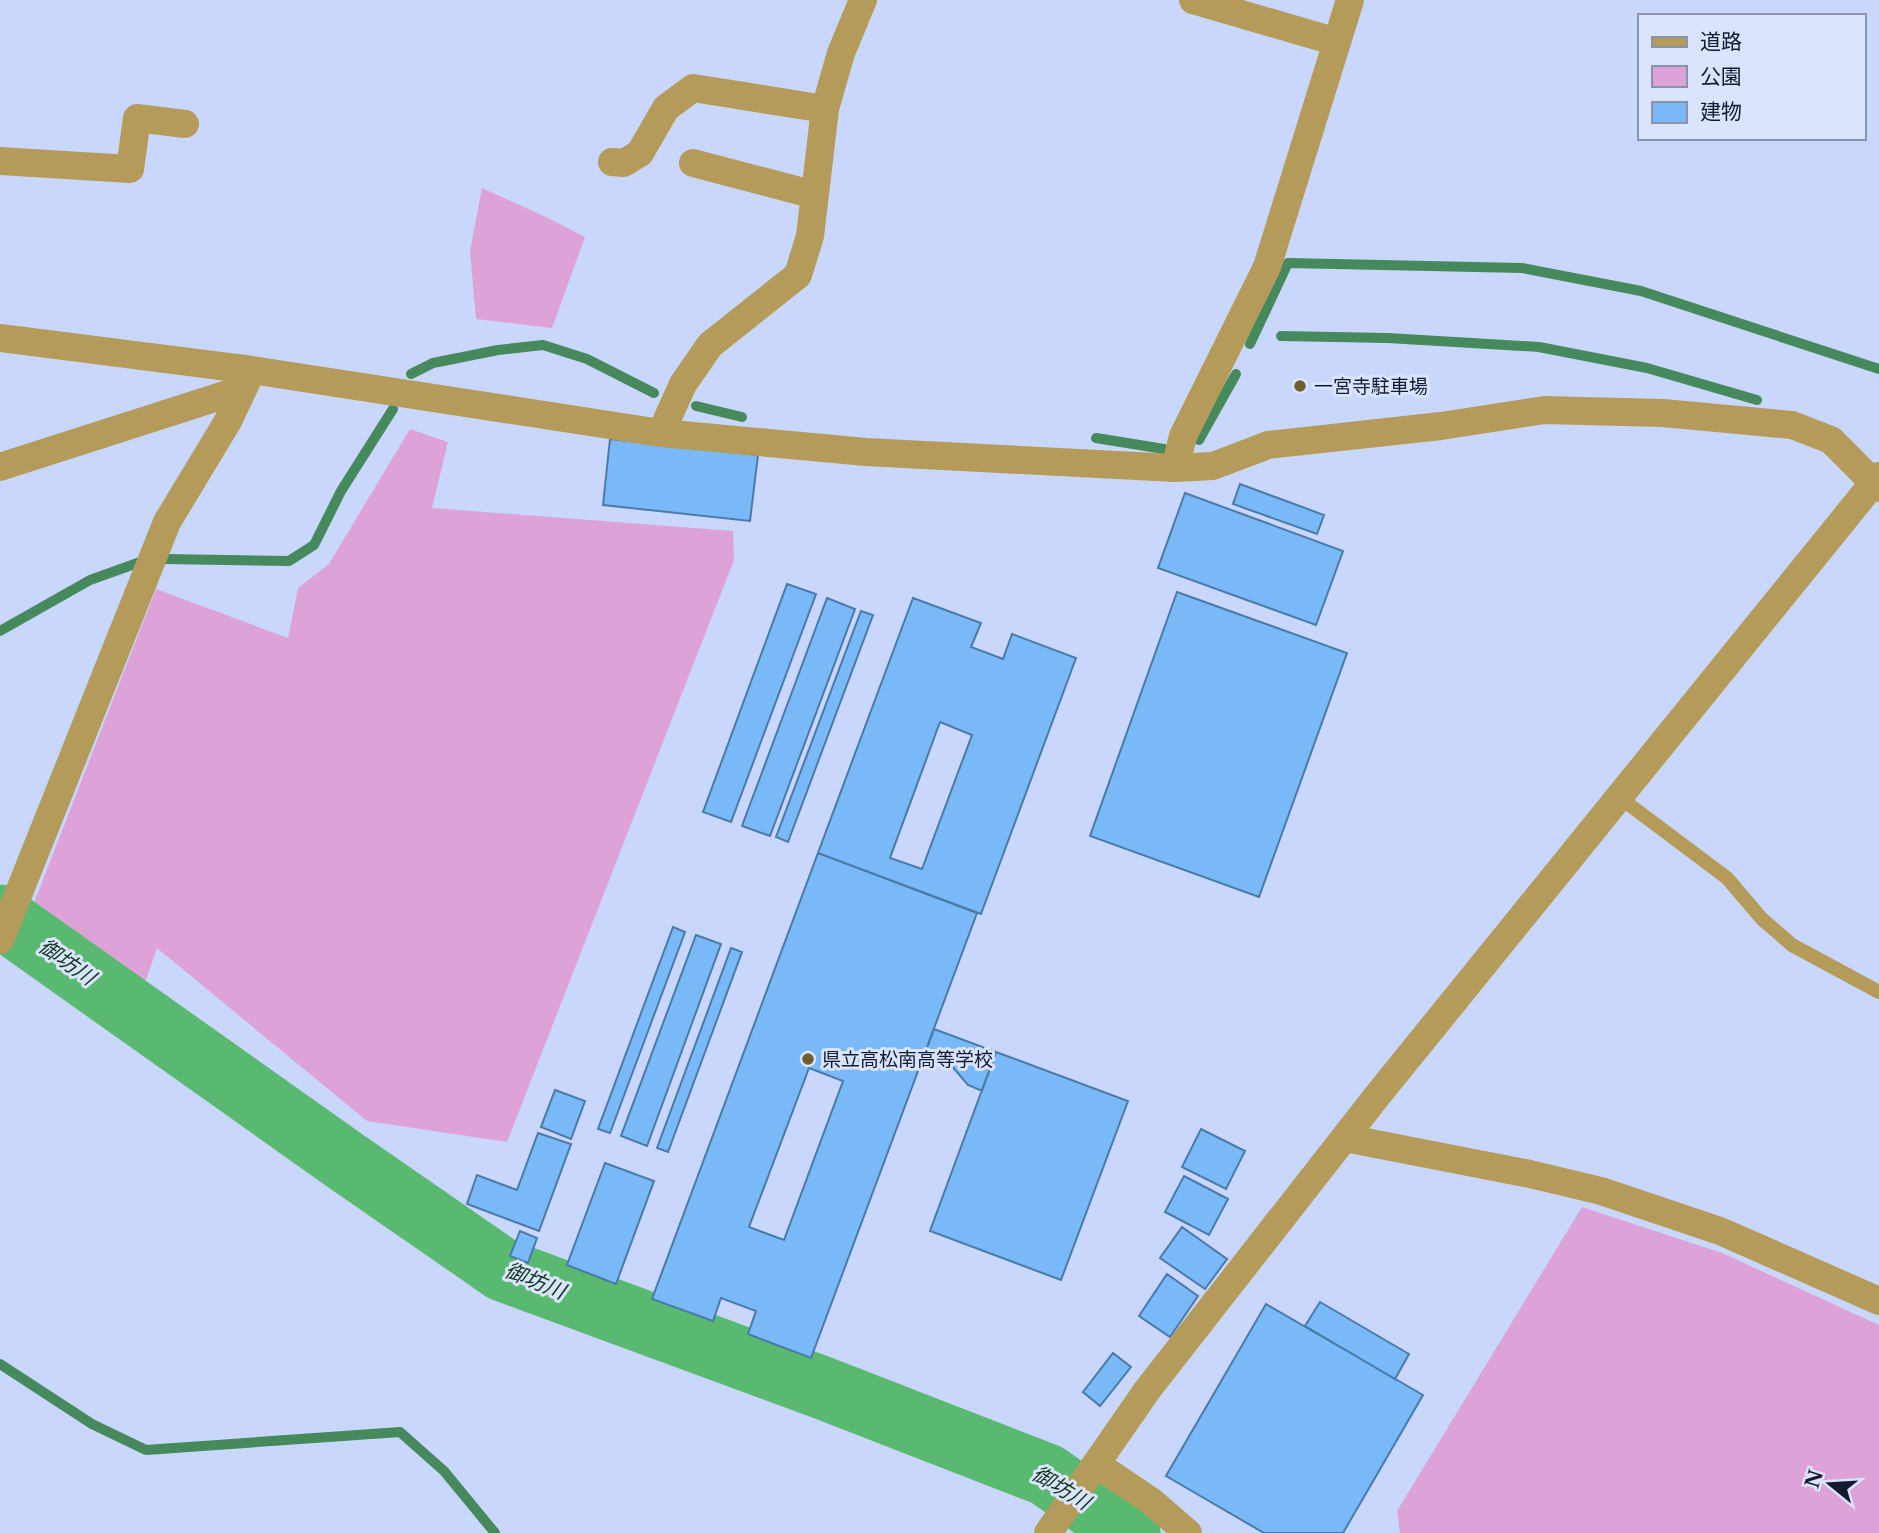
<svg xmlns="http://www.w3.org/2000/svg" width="1879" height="1533" viewBox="0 0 1879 1533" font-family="'Libre Baskerville','Noto Sans JP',serif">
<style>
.green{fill:#dda2d8}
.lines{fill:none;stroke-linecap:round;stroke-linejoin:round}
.stream{stroke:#45895d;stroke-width:10}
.river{stroke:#5ab970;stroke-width:63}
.building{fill:#79b9f7;stroke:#4a7aa8;stroke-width:2;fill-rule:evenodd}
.service{stroke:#b49b5a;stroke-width:14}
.minor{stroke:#b49b5a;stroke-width:28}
.poi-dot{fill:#705d2b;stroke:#dbe4fd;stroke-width:2.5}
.labels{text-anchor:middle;stroke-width:6;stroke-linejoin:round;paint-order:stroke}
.poi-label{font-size:19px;fill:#131a30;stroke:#dbe4fd;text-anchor:start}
.water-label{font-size:21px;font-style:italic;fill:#10371a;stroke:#dbe4fd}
</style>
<rect width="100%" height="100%" fill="#c9d7fc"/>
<path class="green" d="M482 188 546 217 585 237 552 328 476 319 470 251Z
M410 429 448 442 432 508 733 531 734 560 507 1142 367 1121 157 948 143 988 32 908 156 589 288 638 298 588 329 564Z
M1582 1207 1722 1253 1879 1325V1533H1400L1397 1511Z"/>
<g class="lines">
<path class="stream" d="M1281 336 1388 338 1539 347 1647 368 1757 400
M1250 344 1288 263 1522 268 1641 291 1879 369
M411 374 433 363 498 350 543 345 587 359 654 393
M696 406 742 417
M1096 438 1164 449
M1199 440 1236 374
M163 559 289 561 314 545 341 491 393 409
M0 631 90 580 143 561
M0 1364 92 1424 146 1450 400 1432 444 1471 495 1533"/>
<path class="river" d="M0 916 347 1162 503 1270 823 1388 1047 1475 1129 1533"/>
</g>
<path class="building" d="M610 439 758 455 750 521 603 505Z
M1240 484 1324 515 1317 534 1233 504Z
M1185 493 1343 551 1316 625 1158 568Z
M787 584 816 594 731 822 703 812Z
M1177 592 1347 653 1259 897 1090 836Z
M827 598 855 609 770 836 742 826Z
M913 598 981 623 971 647 1003 659 1012 634 1076 658 981 914 818 853ZM940 722 972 735 922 869 890 858Z
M861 611 873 615 788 842 776 837Z
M818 853 977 913 811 1358 748 1334 756 1311 721 1298 713 1321 652 1299ZM809 1068 843 1081 784 1240 749 1227Z
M673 927 685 932 610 1133 598 1129Z
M696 935 721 944 647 1146 621 1136Z
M731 948 742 952 668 1152 657 1148Z
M934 1029 996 1052 982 1091 968 1085 944 1057 926 1051Z
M996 1052 1128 1101 1061 1280 930 1231Z
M555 1090 585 1101 571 1139 541 1127Z
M1201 1129 1245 1151 1226 1189 1182 1167Z
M538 1133 571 1144 539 1231 467 1204 477 1175 517 1190Z
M605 1163 654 1181 616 1284 567 1265Z
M1184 1176 1228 1199 1209 1235 1165 1212Z
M1182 1227 1227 1259 1205 1289 1160 1258Z
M520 1231 537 1238 528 1263 510 1256Z
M1167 1274 1198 1296 1170 1337 1139 1316Z
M1320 1302 1409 1354 1395 1379 1305 1326Z
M1266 1304 1423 1395 1343 1533H1264L1166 1476Z
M1113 1353 1131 1367 1100 1406 1083 1392Z"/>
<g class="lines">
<path class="service" d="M1619 797 1727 878 1762 919 1792 945 1879 992"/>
<path class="minor" d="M1193 0 1337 42
M0 161 130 169 137 118 185 124
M612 162 624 163 640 153 666 108 693 88 825 109
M693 163 815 195
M0 338 252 370 661 433 866 452 1175 468 1213 466 1268 445 1441 426 1544 410 1663 413 1792 425 1831 440 1879 488
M661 433 683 384 710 345 798 275 810 236 825 109 841 53 863 0
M0 467 243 389
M1175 468 1183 436 1267 267 1350 0
M0 940 167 522 228 421 252 370
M1345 1138 1530 1174 1601 1191 1720 1231 1879 1301
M1096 1464 1151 1501 1188 1533
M1048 1533 1148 1389 1377 1096 1879 476"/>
</g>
<g class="poi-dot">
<circle cx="1300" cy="386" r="7"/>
<circle cx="808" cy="1059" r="7"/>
</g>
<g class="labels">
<g class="poi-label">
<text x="1314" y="393">一宮寺駐車場</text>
<text x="822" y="1066">県立高松南高等学校</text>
</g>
<g class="water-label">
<text transform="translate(67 962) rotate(35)" y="7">御坊川</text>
<text transform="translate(535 1281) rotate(22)" y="7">御坊川</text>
<text transform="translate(1061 1488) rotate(31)" y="7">御坊川</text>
</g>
</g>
<rect x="1638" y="14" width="228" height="126" fill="#dbe4fd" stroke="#8b93ab" stroke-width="2"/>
<rect x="1652" y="37" width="35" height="10" fill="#b49b5a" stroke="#8b93ab" stroke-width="2"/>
<text x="1700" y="49" font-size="21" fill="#131a30">道路</text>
<rect x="1652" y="66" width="35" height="21" fill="#dda2d8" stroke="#8b93ab" stroke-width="2"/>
<text x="1700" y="84" font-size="21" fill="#131a30">公園</text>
<rect x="1652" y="102" width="35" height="21" fill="#79b9f7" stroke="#8b93ab" stroke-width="2"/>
<text x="1700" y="119" font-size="21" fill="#131a30">建物</text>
<g transform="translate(1830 1484) rotate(288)" stroke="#dbe4fd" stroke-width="5" paint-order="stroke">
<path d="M0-5L12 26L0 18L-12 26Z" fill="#131a30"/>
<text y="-10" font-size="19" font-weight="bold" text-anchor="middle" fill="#131a30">N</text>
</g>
</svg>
